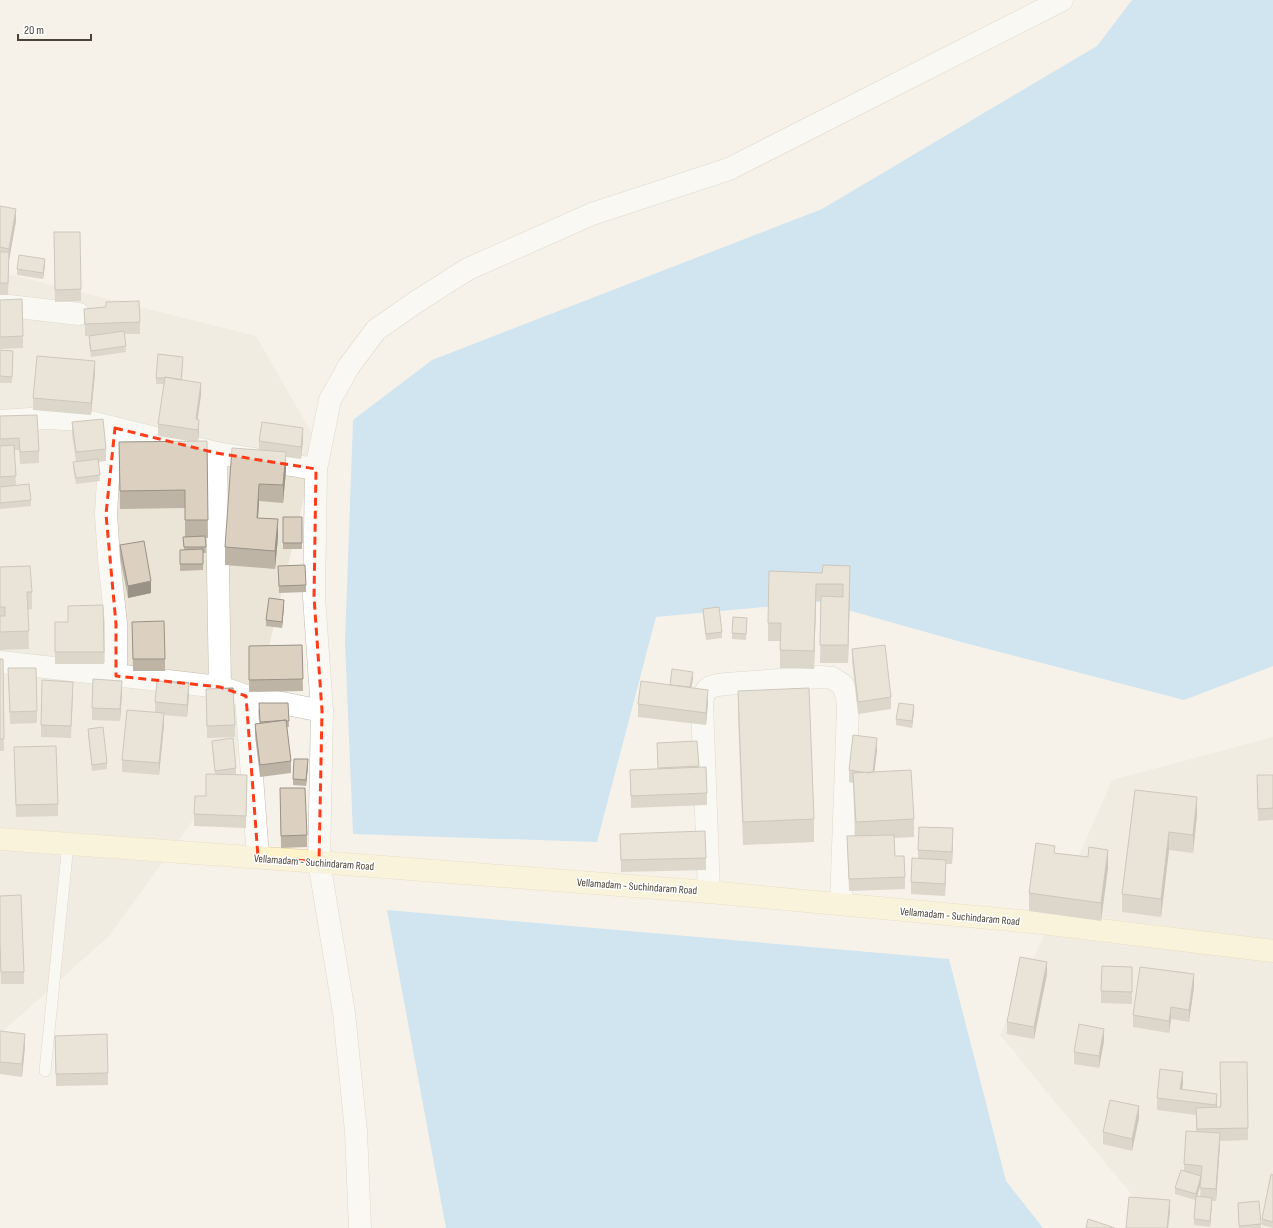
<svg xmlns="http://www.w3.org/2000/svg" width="1273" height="1228" viewBox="0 0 1273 1228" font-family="'Sofia Sans Condensed',sans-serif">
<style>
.residential{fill:#ebe5d7}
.water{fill:#a2d4f7}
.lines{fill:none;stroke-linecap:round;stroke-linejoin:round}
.service-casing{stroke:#c3bbab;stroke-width:12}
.minor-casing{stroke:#c3bbab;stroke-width:23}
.tertiary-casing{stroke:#c3bbab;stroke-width:23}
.secondary-casing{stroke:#dac796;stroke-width:23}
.service{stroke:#fff;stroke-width:11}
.minor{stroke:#fff;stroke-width:22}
.tertiary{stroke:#fff;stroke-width:22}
.secondary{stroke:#fff3cb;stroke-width:22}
.wall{fill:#bdb4a6;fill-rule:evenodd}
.shaded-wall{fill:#9a9287}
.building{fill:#dcd1c1;stroke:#9a9287}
.marked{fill:none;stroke:#ff3b18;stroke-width:3;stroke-dasharray:8 5;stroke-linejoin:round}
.labels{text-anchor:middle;stroke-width:3;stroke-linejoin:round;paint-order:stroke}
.street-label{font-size:11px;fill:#4b4337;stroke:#fff}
</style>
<rect width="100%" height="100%" fill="#f6f2ea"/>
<path class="residential" d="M0 272 256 336 317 442 245 749 109 936 0 1034Z
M1273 737V1228H1159L1000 1035 1112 780Z"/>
<path class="water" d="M1132 0H1273V666L1184 700 965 643 819 602 656 617 597 842 353 834 345 642 353 420 432 360 822 209 1097 46Z
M387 910 949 959 1006 1181 1043 1228H446Z"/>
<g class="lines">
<defs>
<path id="service" d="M45 1071 68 844"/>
<path id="minor" d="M0 305 79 314
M0 421 47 418 82 420 216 453 316 469
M115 428 108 480 106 514 109 559 116 624V676
M216 453 220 687
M0 662 220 687 246 696 322 711
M246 696 258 857
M319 862 344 1013 356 1131 360 1228
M709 892 702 704C704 686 710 686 726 684L821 677 832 678 843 685 847 697 848 709 841 904"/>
<path id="tertiary" d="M319 862 322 711 314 597 316 469 330 400 349 366 376 330 416 302 468 269 592 214 729 169 1062 0"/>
<path id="secondary" d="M0 839 319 862 709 892 1042 923 1273 951"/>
</defs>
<use href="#service" class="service-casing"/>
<use href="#minor" class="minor-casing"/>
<use href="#tertiary" class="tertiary-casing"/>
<use href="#secondary" class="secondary-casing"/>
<use href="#service" class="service"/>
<use href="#minor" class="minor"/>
<use href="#tertiary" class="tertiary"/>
<use href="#secondary" class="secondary"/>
</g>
<path class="wall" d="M0 206 16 221 9 260 8 295H0Z
M54 232 81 289V301L55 302Z
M45 265 43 279 17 275V269Z
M0 300 23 336V348L0 349Z
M106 302 140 322V334H125L126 352 91 357 89 342V336H85L84 309 106 307Z
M0 350 13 351 12 383H0Z
M183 363 182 380 201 395 197 419 199 432 198 441H207L208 538H205L206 553H203V570L180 571V550H184L183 537H185V508L120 509 119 442 189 441 158 436V424L164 384H156V378Z
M95 373 91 415 33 410V398Z
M0 416 39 451V463L20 464 19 450H14L16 485 31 500V506L0 509Z
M72 422 106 449V461L98 462 100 481 76 484 73 468V462H76L72 434Z
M303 440 301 459 286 457V470L283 503 259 501 258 518 278 537 275 569 225 565V547L259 450V441Z
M283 517H302V549H283Z
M120 545 151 593 128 598 120 557Z
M278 566 306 585V592L279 593Z
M0 567 32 592V609L28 610 29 649 0 650Z
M822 573 850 584 848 663H820L821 601H816L814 669 780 668V641H768V623Z
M103 605 104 664H55V622H68Z
M284 606 282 628 266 626V620Z
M703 609 722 632V638L706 640 703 615Z
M132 622 165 659V671H133Z
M747 624 746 640 732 639V633Z
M302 645 303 691 249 692V646Z
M852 649 891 697V709L858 714 852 661Z
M0 659H3L4 751H0Z
M8 668 37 711V723L10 724Z
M693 678 691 688 708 702 706 725 638 717V704Z
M206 689 235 725V737L207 738Z
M738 691 814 819V842L743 845 738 715Z
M122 693 120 721 92 720V708Z
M73 694 71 738 41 737V725Z
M189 695 187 717 164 715V725L159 775 122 772V760L155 712V702Z
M259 703H288L289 727H287L291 761V773L260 777 255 736V724L260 723Z
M914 711 912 728 896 725V719Z
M88 729 107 763V769L92 771 88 735Z
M212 741 236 768V774L230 775H247L246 828 194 826V814L206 796 215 774 212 747Z
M697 741 699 768 707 793V805L631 808 630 770 658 769 657 743Z
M14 747 58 804V816L16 817Z
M877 750 874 772 914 819V837L894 838 895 856 905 877V889L849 891 847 836H855L853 783 849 782V770Z
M308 765 306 786 293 785V779Z
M1257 775H1273V820L1258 821Z
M280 788 307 835V847L281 848Z
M1135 790 1197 815 1193 853 1169 850 1161 917 1122 912V894Z
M620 834 706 858V870L621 872Z
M953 840 952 864H946L945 896 911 894V882L918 859V850Z
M1055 853 1088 857 1108 868 1101 921 1029 911V893Z
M0 896 24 972V984H1L0 955Z
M1047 974 1034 1039 1007 1034V1022Z
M1132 979V1004L1101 1003V991Z
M1194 987 1189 1022 1171 1019 1169 1033 1133 1027V1015Z
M0 1031 25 1046 22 1077 0 1074Z
M55 1036 108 1073V1085L56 1086Z
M1104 1041 1099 1068 1074 1064V1052Z
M1220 1075 1248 1128V1140L1220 1141 1216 1201H1212L1210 1227 1194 1225 1195 1200 1175 1194V1188L1184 1171V1164L1196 1132V1115L1157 1110V1098L1183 1084 1182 1090 1217 1094V1107H1220ZM1201 1184 1200 1197 1197 1196Z
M1139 1118 1132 1151 1103 1144V1132Z
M1273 1175V1228L1262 1225V1219Z
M1238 1203 1261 1224V1228H1239Z"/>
<path class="shaded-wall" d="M16 209V221L9 260 8 295 9 249Z
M45 259V265L43 279V273Z
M95 361V373L91 415V403Z
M201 383V395L196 431V419Z
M199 420V432L198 442V430Z
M303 428V440L301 459V447Z
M286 452V470L283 503V485Z
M259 484V501L257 535V518Z
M278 519V537L275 569V551Z
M850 566V584L848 663V645Z
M151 581V593L128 598V586Z
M816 584V601L814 669V651Z
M284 600V606L282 628V622Z
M693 672V678L690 696V690Z
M122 681V693L120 721V709Z
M189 683V695L187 717V705Z
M708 690V702L706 725V713Z
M914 705V711L912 728V721Z
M164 713V725L159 775V763Z
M877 738V750L873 785V773Z
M308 759V765L306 786V780Z
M1197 797V815L1193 853V835Z
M953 828V840L952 864V852Z
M1169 832V850L1161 917V899Z
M1108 850V868L1101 921V903Z
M946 860V872L945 896V884Z
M1047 962V974L1034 1039V1027Z
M1194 974V987L1189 1022V1010Z
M1171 1007V1019L1169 1033V1021Z
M1104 1029V1041L1099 1068V1056Z
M25 1034V1046L22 1077V1064Z
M1183 1072V1084L1180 1101V1089Z
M1217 1094V1106L1216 1118V1105Z
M1139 1106V1118L1132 1151V1139Z
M1220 1133V1145L1216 1201V1189Z
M1201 1176V1182L1196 1200V1194Z
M1212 1198V1204L1210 1227V1221Z
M1170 1200V1213L1168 1228H1167Z"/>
<path class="building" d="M0 206 16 209 9 249 0 247Z
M54 232H80L81 289 55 290Z
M0 252H9L8 283H0Z
M19 255 45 259 43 273 17 269Z
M22 299 23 336 0 337V300Z
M139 301 140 322 85 324 84 309 106 307V302Z
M124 331 126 346 91 351 89 336Z
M0 350 13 351 12 377 0 376Z
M158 354 183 357 181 380 165 377V378H156Z
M37 356 95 361 91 403 33 398Z
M165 377 201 383 196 419 199 420 198 430 158 424Z
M37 415 39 451 20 452 19 438 0 439V416Z
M103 419 106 449 76 452 72 422Z
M262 422 303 428 301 447 259 441Z
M207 441 208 520H185V490L120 491 119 442Z
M14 445 16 476 0 477V446Z
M232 448 286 452 283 485 259 484 257 518 278 519 275 551 225 547Z
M98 459 100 475 76 478 73 462Z
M29 484 31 500 0 503V487Z
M283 517H302V543H283Z
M205 536 206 547H184L183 537Z
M144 541 151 581 128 586 120 545Z
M203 549V564H180V550Z
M305 565 306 585 279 586 278 566Z
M823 565 850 566 848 645H820L821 596 843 597V584H816L814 651 780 650 781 623H768L769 571 822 573Z
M30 566 32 592H27L29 631 0 632V616H5V607H0V567Z
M269 598 284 600 282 622 266 620Z
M103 605 104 652H55V622H68V606Z
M719 607 722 632 706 634 703 609Z
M733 617 747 618 746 634 732 633Z
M164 621 165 659H133L132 622Z
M302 645 303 679 249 680V646Z
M885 645 891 697 858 702 852 649Z
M0 659H3L4 739H0Z
M8 668H36L37 711 10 712Z
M672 669 693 672 690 687 670 685Z
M93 679 122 681 120 709 92 708Z
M42 680 73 682 71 726 41 725Z
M157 681 189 683 187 705 155 702Z
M641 681 708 690 706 713 638 704Z
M233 688 235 725 207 726 206 689Z
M809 688 814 819 743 822 738 691Z
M259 703H288L289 721H286V720L275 721 260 722Z
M899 703 914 705 912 721 896 719Z
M127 710 164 713 159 763 122 760Z
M286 720 291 761 260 765 255 724Z
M103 727 107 763 92 765 88 729Z
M853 735 877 738 873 772 869 773 849 770Z
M233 738 236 768 215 771 212 741Z
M697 741 699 766 658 768 657 743Z
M56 746 58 804 16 805 14 747Z
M294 759H308L306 780 293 779Z
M706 767 707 793 631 796 630 770Z
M911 770 914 819 856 822 853 773Z
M206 774 247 775 246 816 194 814 195 796H206Z
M1257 775H1273V808L1258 809Z
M280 788H305L307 835 281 836Z
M1135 790 1197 797 1193 835 1169 832 1161 899 1122 894Z
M919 827 953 828 952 852 918 850Z
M705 831 706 858 621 860 620 834Z
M894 835 895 856H904L905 877 849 879 847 836Z
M1036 843 1055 846 1054 853 1088 857 1089 847 1108 850 1101 903 1029 893Z
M912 858 946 860 945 884 911 882Z
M21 895 24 972H1L0 943V896Z
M1020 957 1047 962 1034 1027 1007 1022Z
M1102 966 1132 967V992L1101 991Z
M1140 967 1194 974 1189 1010 1171 1007 1169 1021 1133 1015Z
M1079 1024 1104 1029 1099 1056 1074 1052Z
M0 1031 25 1034 22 1064 0 1062Z
M107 1034 108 1073 56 1074 55 1036Z
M1220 1062H1247L1248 1128 1197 1129 1196 1108 1221 1107Z
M1160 1069 1183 1072 1180 1089 1217 1094 1216 1105 1157 1098Z
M1110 1100 1139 1106 1132 1139 1103 1132Z
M1186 1131 1220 1133 1216 1189 1200 1188 1202 1166 1184 1164Z
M1181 1170 1201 1176 1196 1194 1175 1188Z
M1271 1174 1273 1175V1222L1262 1219Z
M1196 1196 1212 1198 1210 1221 1194 1219Z
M1129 1197 1170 1200 1167 1228H1126Z
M1259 1201 1261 1224 1239 1226 1238 1203Z
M1088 1219 1115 1228H1086Z"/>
<path d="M0 0H1273V1228H0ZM115 428 216 453 316 469 314 597 322 711 319 862 258 857 246 696 220 687 116 676V624L106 514Z" fill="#f6f2ea" fill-opacity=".55" fill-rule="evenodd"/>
<path class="marked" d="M115 428 216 453 316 469 314 597 322 711 319 862 258 857 246 696 220 687 116 676V624L106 514Z"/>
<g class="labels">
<g class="street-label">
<text transform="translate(314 862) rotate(4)" y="4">Vellamadam - Suchindaram Road</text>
<text transform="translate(637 886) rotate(4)" y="4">Vellamadam - Suchindaram Road</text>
<text transform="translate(960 916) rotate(5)" y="4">Vellamadam - Suchindaram Road</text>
</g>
</g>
<path d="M18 34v6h73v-6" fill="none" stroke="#4b4337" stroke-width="2"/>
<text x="24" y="34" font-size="12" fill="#4b4337" stroke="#ffffff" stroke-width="3" paint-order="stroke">20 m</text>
</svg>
